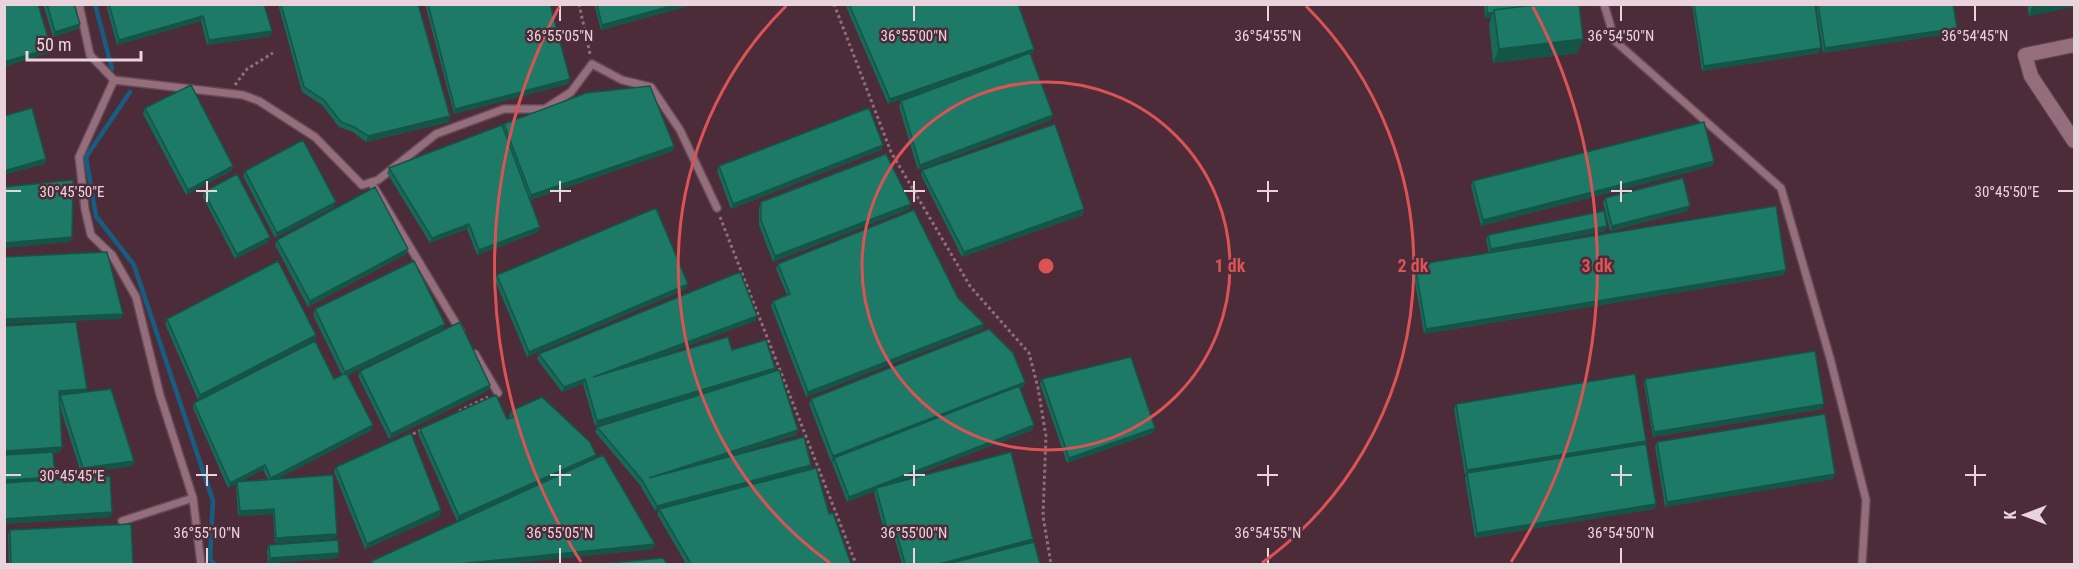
<svg xmlns="http://www.w3.org/2000/svg" width="2079" height="569" viewBox="0 0 2079 569" font-family="'Roboto Condensed',sans-serif">
<style>
.lines{fill:none;stroke-linecap:round;stroke-linejoin:round}
.stream{stroke:#155e82;stroke-width:4.5}
.lane-casing{stroke:#664954;stroke-width:10}
.street-casing{stroke:#664954;stroke-width:16}
.path{stroke:#8c6f7a;stroke-width:3;stroke-dasharray:3 3;stroke-linecap:butt}
.lane{stroke:#956e7c;stroke-width:7}
.street{stroke:#956e7c;stroke-width:14}
.wall{fill:#186959;fill-rule:evenodd}
.shaded-wall{fill:#145548}
.building{fill:#1c7a67;stroke:#145548;stroke-width:1.5}
.ticks{fill:none;stroke:#ead4db;stroke-width:2}
.ring{fill:none;stroke:#db5355;stroke-width:3}
.ticks-label{font-size:15px;text-anchor:middle;fill:#ead4db;stroke:#4d2c39;stroke-width:5;stroke-linejoin:round;paint-order:stroke}
.centre{fill:#db5355;stroke:#4d2c39;stroke-width:3}
.ring-label{font-size:18px;text-anchor:middle;font-weight:bold;fill:#db5355;stroke:#4d2c39;stroke-width:5;stroke-linejoin:round;paint-order:stroke}
</style>
<rect width="100%" height="100%" fill="#4d2c39"/>
<g class="lines">
<path class="stream" d="M95 4 112 69
M130 92 86 157 96 216 134 265 213 501 210 559 214 564"/>
<defs>
<path id="lane" d="M79 4 90 55 114 80 243 95 259 101 315 137 362 185 378 180 436 134 504 109H545L571 92 592 64 622 80 651 87 680 130 717 208
M1604 4 1615 41 1781 188 1830 358 1866 500 1862 564
M114 80 79 157 85 209 91 235 112 255 136 297 160 395 193 498 201 564
M371 182 461 332
M475 354 498 393
M122 521 193 498"/>
<path id="street" d="M2074 45 2025 55 2031 76 2074 141"/>
</defs>
<use href="#lane" class="lane-casing"/>
<use href="#street" class="street-casing"/>
<path class="path" d="M579 4 590 54
M834 4 891 152 970 286 1029 353 1038 388 1046 436 1043 516 1051 564
M235 85 247 69 273 53
M720 217 856 564
M459 411 488 397
M413 434 421 430"/>
<use href="#lane" class="lane"/>
<use href="#street" class="street"/>
</g>
<path class="wall" d="M43 4H74L78 29 53 37Z
M106 4H264L272 31 270 36 207 45 201 21 117 45Z
M278 4H418L449 122 366 142 353 132 339 127 322 105 302 92Z
M425 4H550L570 79 568 84 454 114Z
M594 4H696L601 30Z
M845 4H1018L1034 49 1032 54 1030 55 1051 120 918 170 899 107 901 101 972 75 888 104Z
M1484 4H1579L1578 53 1493 63 1489 25 1491 18H1485Z
M1692 4H1815L1819 53 1702 71Z
M1816 4H1953L1955 33 1823 53Z
M2027 4H2074L2029 16Z
M145 108 233 166 231 171 186 195 143 114Z
M504 124 673 151 530 200 538 232 477 255 467 229 430 243 387 173 389 168 503 128Z
M883 145 881 150 731 209 717 171 719 166Z
M1714 161 1712 166 1481 226 1471 186 1473 181Z
M922 170 1083 215 962 257 921 175Z
M245 171 334 207 275 238 243 176Z
M204 192 268 242 235 259 203 197Z
M1605 198 1688 211 1610 231 1603 203Z
M761 202 909 209 773 262 759 225V208Z
M1605 231 1511 250 1784 275 1424 334 1413 271 1415 265 1489 253 1486 240 1488 235Z
M277 240 406 254 308 307 275 245Z
M778 264 958 298 982 329 806 397 771 306 773 301 787 295 776 269Z
M497 275 688 284 686 289 527 357 495 280Z
M315 309 443 329 348 375 372 430 277 479 335 539 275 543 273 514 238 516 236 487 237 483 228 488 193 408 194 403 334 379 342 375 313 315ZM263 470 268 479 241 481Z
M167 319 316 335 314 340 198 400 165 324Z
M755 321 655 358 732 350 774 372 796 435 734 455 811 465 810 469 851 564H686L657 514 659 510 655 511 640 485 595 432 597 427 672 403 595 426 583 384 562 392 537 359 539 354Z
M4 326 86 392 132 466 81 473 60 407 62 447 60 452 53 453 54 479 111 517 4 524Z
M360 371 489 390 389 439 358 376Z
M1042 379 1155 428 1153 433 1067 463 1040 384Z
M1645 379 1822 409 1653 437 1644 384Z
M1025 382 1023 387 1020 388 1034 425 1032 430 900 481 1033 539 1032 542 1040 564H902L894 536 886 538 874 493 875 491 847 502 832 463 833 461 831 462 809 404 811 399Z
M1456 404 1646 441 1645 444 1656 504 1654 509 1475 538 1465 478 1466 475H1465L1454 409Z
M511 411 596 455 594 459 653 549 506 564H370L372 561 501 502 457 521 418 434 420 429 507 419 510 418 509 416Z
M1657 442 1833 479 1665 507 1655 447Z
M336 467 440 516 365 549 334 472Z
M10 530 133 564H9L8 535Z
M269 545 337 558 268 563 267 550Z"/>
<path class="shaded-wall" d="M678 4H696L601 30 602 25Z
M2033 4H2074V7L2029 16Z
M1487 13H1493L1491 18H1485Z
M203 16 201 21 117 45 119 40Z
M80 24 78 29 53 37 55 32Z
M1957 28 1955 33 1823 53 1825 48Z
M272 31 270 36 207 45 209 40Z
M1583 39 1578 53 1493 63 1499 49Z
M51 48 49 53 4 67V62Z
M1821 48 1819 53 1702 71 1704 66Z
M1034 49 1032 54 888 104 890 99Z
M570 79 568 84 454 114 455 109Z
M1053 115 1051 120 918 170 920 165Z
M450 116 449 122 366 142 368 136Z
M883 145 881 150 731 209 733 204Z
M674 146 673 151 529 200 531 195Z
M46 159 45 164 4 175V171Z
M1714 161 1712 166 1481 226 1483 220Z
M233 166 231 171 186 195 188 190Z
M336 202 334 207 275 238 277 233Z
M911 204 909 209 773 262 775 256Z
M1690 206 1688 211 1610 231 1612 226Z
M1084 209 1083 215 962 257 964 252Z
M469 224 467 229 430 243 432 238Z
M1607 226 1605 231 1489 254 1491 249Z
M540 227 538 232 477 255 479 250Z
M72 237 70 242 4 248V243Z
M270 237 268 242 235 259 237 254Z
M408 249 406 254 308 307 310 301Z
M1786 270 1784 275 1424 334 1426 329Z
M688 284 686 289 527 357 529 352Z
M123 314 121 319 4 324V319Z
M757 316 755 321 591 382 593 377Z
M445 324 443 329 344 377 345 372Z
M984 324 982 329 806 397 808 392Z
M316 335 314 340 198 400 200 395Z
M775 368 773 373 595 426 597 421Z
M585 379 583 384 562 392 564 387Z
M1025 382 1023 387 834 460V458L833 461 831 462 833 456Z
M490 385 489 390 389 439 391 434Z
M87 389 85 394 57 396 59 391Z
M1824 404 1822 409 1653 437 1654 432Z
M373 425 372 430 270 483 271 478Z
M1034 425 1032 430 877 490 876 488 875 491 847 502 849 497Z
M1155 428 1153 433 1067 463 1069 458Z
M798 430 796 435 647 483 649 478Z
M1646 441 1644 446 1467 473 1466 475H1465L1467 470Z
M62 447 60 452 4 456V451Z
M596 455 594 460 457 521 459 516Z
M134 461 132 466 81 473 83 468Z
M265 465 263 470 228 488 230 483Z
M811 465 810 470 655 511 657 506Z
M1835 474 1833 479 1665 507 1667 502Z
M55 477 53 482 4 485V480Z
M1656 504 1654 509 1475 538 1477 533Z
M274 509 273 514 238 516 240 511Z
M441 510 440 516 365 549 367 544Z
M112 512 111 517 4 524V519Z
M896 530 894 536 886 538 888 533Z
M337 534 335 539 275 543 276 538Z
M1033 539 1031 545 956 564H939Z
M655 544 653 549 506 564H458Z
M339 553 337 558 268 563 270 558Z"/>
<path class="building" d="M4 4H38L51 48 4 62Z
M47 4H74L80 24 55 32Z
M109 4H264L272 31 209 40 203 16 119 40Z
M281 4H418L450 116 368 136 354 127 341 122 324 100 304 87Z
M428 4H550L570 79 455 109Z
M597 4H678L602 25Z
M849 4H1018L1034 49 890 99Z
M1487 4H1542L1494 10 1493 13H1487Z
M1542 4H1579L1583 39 1499 49 1494 10Z
M1694 4H1815L1821 48 1704 66Z
M1818 4H1953L1957 28 1825 48Z
M1030 53 1053 115 920 165 901 101Z
M191 85 233 166 188 190 145 108Z
M650 86 674 146 531 195 504 124 586 93Z
M32 108 46 159 4 171V116Z
M869 108 883 145 733 204 719 166Z
M1704 122 1714 161 1483 220 1473 181Z
M1055 124 1084 209 964 252 922 170Z
M502 125 540 227 479 250 469 224 432 238 389 168Z
M303 140 336 202 277 233 245 171Z
M886 154 911 204 775 256 761 220V202Z
M237 174 270 237 237 254 204 192Z
M1683 178 1690 206 1612 226 1605 198Z
M73 180 72 237 4 243V187Z
M375 187 408 249 310 301 277 240Z
M1776 206 1786 270 1426 329 1415 265Z
M656 208 688 284 529 352 497 275Z
M914 210 958 298 984 324 808 392 773 301 790 294 778 264Z
M1604 211 1607 226 1491 249 1488 235Z
M107 252 123 314 4 319V257Z
M278 261 316 335 200 395 167 319Z
M414 261 445 324 345 372 315 309Z
M740 272 757 316 593 377 728 337 732 350 766 340 775 368 597 421 585 379 564 387 539 354Z
M76 322 87 389 59 391 62 447 4 451V326Z
M460 322 490 385 391 434 360 371Z
M989 329 1013 353 1025 382 833 456 811 399Z
M315 341 334 379 346 373 373 425 271 478 265 465 230 483 194 403Z
M1815 351 1824 404 1654 432 1645 379Z
M1131 357 1155 428 1069 458 1042 379Z
M779 370 798 430 649 478 804 437 811 465 657 506 642 480 597 427Z
M1635 374 1646 441 1467 470 1456 404Z
M1019 386 1034 425 849 497 834 458Z
M111 389 134 461 83 468 60 395Z
M496 395 507 419 514 417 511 411 542 397 590 442 596 455 459 516 420 429Z
M1825 414 1835 474 1667 502 1657 442Z
M411 433 441 510 367 544 336 467Z
M1646 444 1656 504 1477 533 1467 473Z
M53 452 55 477 4 480V455Z
M1011 452 1033 539 939 564H905L896 530 888 533 876 488Z
M603 455 655 544 458 564H373L372 561Z
M816 468 829 514 833 513 851 564H691L659 509Z
M333 475 337 534 276 538 274 509 240 511 237 482Z
M110 476 112 512 4 519V483Z
M131 524 133 564H11L10 530Z
M338 540 339 553 270 558 269 545Z
M1034 542 1040 564H948Z
M663 558 667 564H600Z"/>
<path class="ticks" d="M560 6V21M914 6V21M1268 6V21M1621 6V21M1975 6V21M207 181V202M560 181V202M914 181V202M1268 181V202M1621 181V202M6 191H21M196 191H217M550 191H571M904 191H925M1257 191H1278M1611 191H1632M2058 191H2073M207 465V486M560 465V486M914 465V486M1268 465V486M1621 465V486M1975 465V486M6 475H21M196 475H217M550 475H571M904 475H925M1257 475H1278M1611 475H1632M1965 475H1986M207 548V563M560 548V563M914 548V563M1268 548V563M1621 548V563"/>
<g class="ring">
<circle cx="1046" cy="266" r="184"/>
<path d="M830 563A367 367 0 0 1 786 6M1306 6A367 367 0 0 1 1262 563"/>
<path d="M581 562A551 551 0 0 1 559 7M1533 7A551 551 0 0 1 1511 562"/>
</g>
<g class="ticks-label">
<text x="560" y="41">36°55'05"N</text>
<text x="914" y="41">36°55'00"N</text>
<text x="1268" y="41">36°54'55"N</text>
<text x="1621" y="41">36°54'50"N</text>
<text x="1975" y="41">36°54'45"N</text>
<text x="2007" y="197">30°45'50"E</text>
<text x="72" y="197">30°45'50"E</text>
<text x="72" y="481">30°45'45"E</text>
<text x="207" y="538">36°55'10"N</text>
<text x="560" y="538">36°55'05"N</text>
<text x="914" y="538">36°55'00"N</text>
<text x="1268" y="538">36°54'55"N</text>
<text x="1621" y="538">36°54'50"N</text>
</g>
<circle cx="1046" cy="266" r="9" class="centre"/>
<g class="ring-label">
<text x="1230" y="272">1 dk</text>
<text x="1413" y="272">2 dk</text>
<text x="1597" y="272">3 dk</text>
</g>
<rect width="2079" height="569" fill="none" stroke="#ead4db" stroke-width="12"/>
<g transform="translate(2025 515) rotate(270)" stroke="#4d2c39" stroke-width="4.5" paint-order="stroke">
<path d="M0-4.5L10 22L0 15L-10 22Z" fill="#ead4db"/>
<text y="-9" font-size="16" font-weight="bold" text-anchor="middle" fill="#ead4db">K</text>
</g>
<path d="M27 51v9h114v-9" fill="none" stroke="#ead4db" stroke-width="3"/>
<text x="36" y="51" font-size="18" fill="#ead4db" stroke="#4d2c39" stroke-width="4.5" paint-order="stroke">50 m</text>
</svg>
